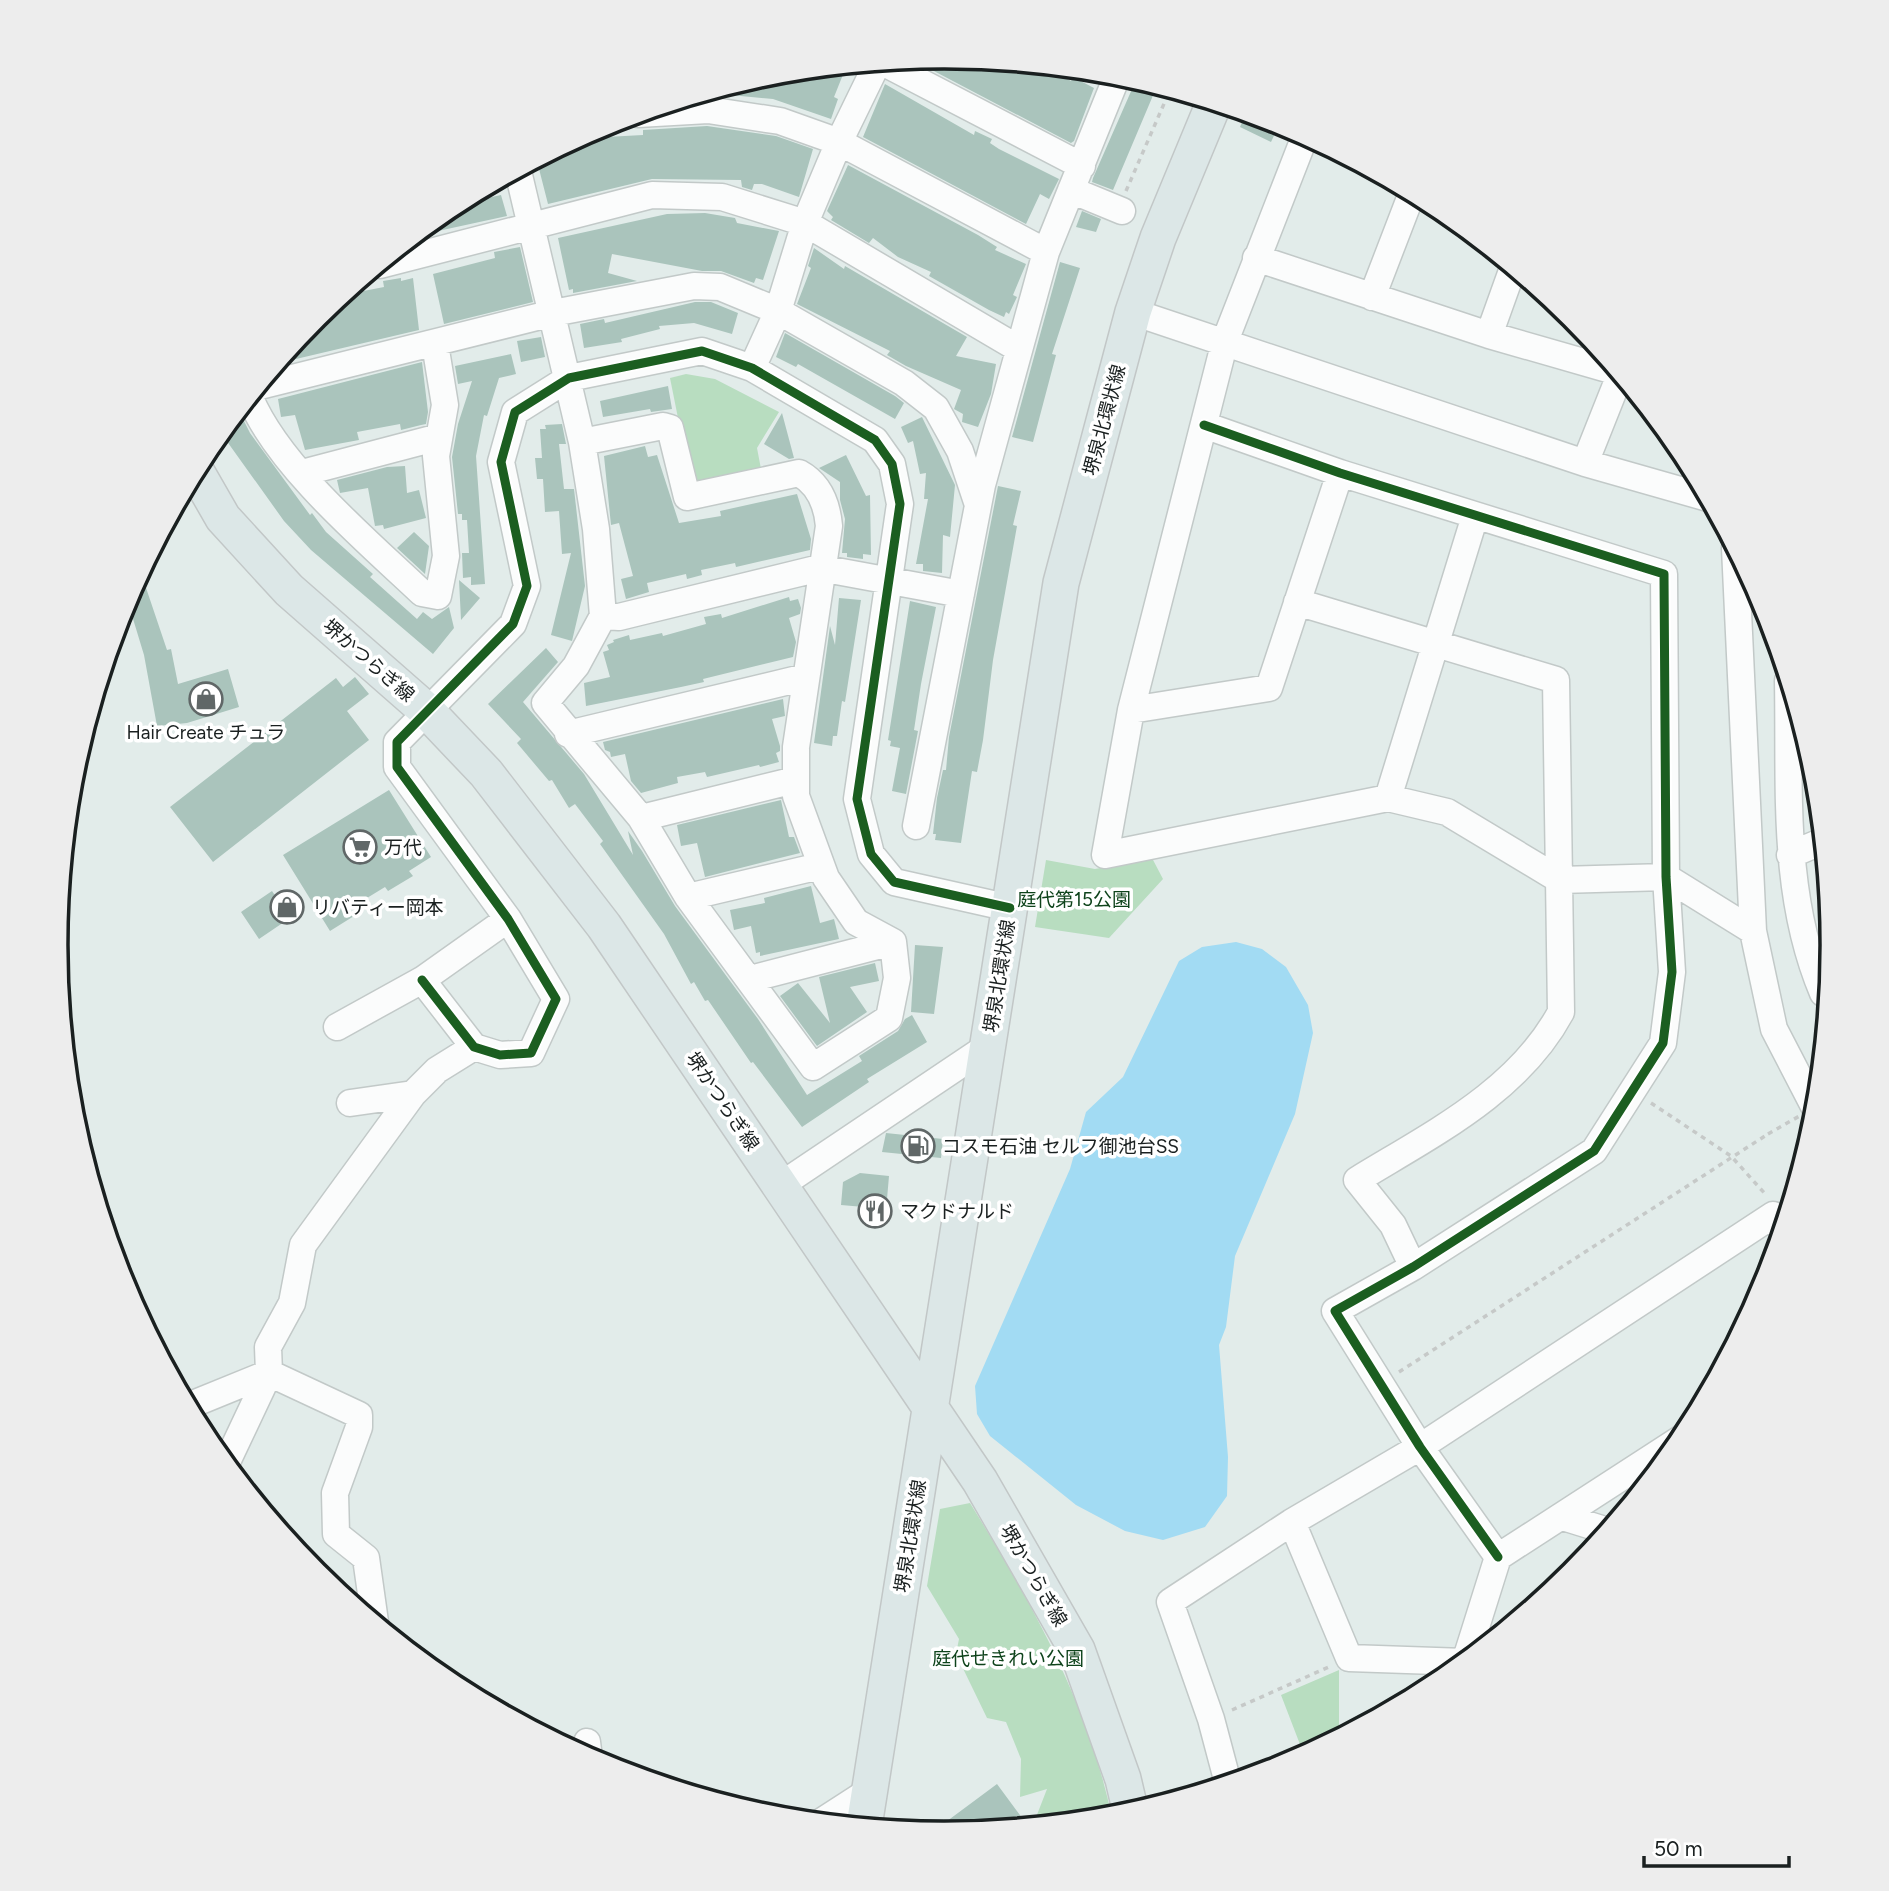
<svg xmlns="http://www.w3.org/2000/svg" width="1889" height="1891" viewBox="0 0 1889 1891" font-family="Figtree,'Noto Sans JP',sans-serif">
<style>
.green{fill:#b8ddc0}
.water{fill:#a2dbf3}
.building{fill:#aac4bc}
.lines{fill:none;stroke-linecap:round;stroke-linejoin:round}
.minor-casing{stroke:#c2c9c8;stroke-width:29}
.major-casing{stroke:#c2c7c7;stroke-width:38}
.path{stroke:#c6c9c8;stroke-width:3.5;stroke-dasharray:5 5;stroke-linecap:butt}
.minor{stroke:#fbfcfc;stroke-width:26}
.major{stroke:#dce7e7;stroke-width:35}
.path-bridge{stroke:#c6c9c8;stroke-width:3.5;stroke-dasharray:5 5;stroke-linecap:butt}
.cycleway-casing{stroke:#fff;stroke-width:13}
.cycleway{stroke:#1b5e20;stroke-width:9}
.labels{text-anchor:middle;stroke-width:7;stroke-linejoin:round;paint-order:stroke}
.street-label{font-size:19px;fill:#1a2020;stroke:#fff}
.poi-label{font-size:19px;fill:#1a2020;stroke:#fff;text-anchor:start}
.park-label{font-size:19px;fill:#0e431b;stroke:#fff}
.rim{fill:none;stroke:#1a2020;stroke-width:3.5}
</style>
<rect width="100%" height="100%" fill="#e2ecea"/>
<path class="green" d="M686 374 715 379 779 412 757 448 761 469 698 483 690 478 670 378Z
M1152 858 1163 879 1109 938 1035 927 1046 860 1095 869Z
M970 1503C1031 1602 1088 1702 1112 1818L1033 1825 1047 1789 1020 1797 1021 1759 1006 1722 987 1718 956 1654 959 1639 927 1586 940 1509Z
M1339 1670V1735L1301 1747 1281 1695Z"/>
<path class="water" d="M1236 942 1262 949 1286 967 1308 1005 1313 1033 1295 1114 1235 1256 1226 1327 1219 1345 1228 1457 1227 1496 1205 1527 1163 1540 1125 1531 1076 1505 990 1436 977 1414 975 1386 1070 1169 1086 1112 1123 1077 1179 961 1202 947Z"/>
<path class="building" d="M945 57 1047 67 1071 81 1073 77 1094 88 1074 141 1071 143 913 60Z
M846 67 834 97 838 99 831 119 773 99 710 93 772 74Z
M1136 80 1157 86 1113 190 1092 182 1093 178Z
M885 84 974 135 975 131 992 139 990 143 999 149 1059 179 1049 199 1040 194 1026 224 863 137Z
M1246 113 1280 123 1271 142 1240 127Z
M707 126 776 136 813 149 799 197 762 184H754L752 190 742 187 741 180 652 179 548 204 537 161 554 152 606 137 643 135V130Z
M848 165 978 235 997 247 995 250 1026 264 1013 295 1017 297 1009 314 1006 312 1004 317 989 310 929 276 931 272 898 257 873 238 869 243 831 220 833 217 827 211Z
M501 195 507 216 415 236 455 205Z
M1082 211 1101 219 1096 232 1076 227Z
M705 213 735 218 737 223 779 231 763 280 756 278 754 283 721 271H702L612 254 608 273 637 281 573 293V289L569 290 558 238 667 214Z
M520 247 533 302 444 324 433 274 495 258 494 252Z
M814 248 844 269 845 266 967 337 956 356 996 364 991 394 978 427 962 422 963 414 954 409 961 390 906 366 887 355 890 351 797 304 811 268 808 266Z
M1060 262 1080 268 1052 354 1056 355 1033 442 1012 437Z
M401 278V281L413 278 419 330 279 363 301 336 317 333 314 320 343 295 384 287 383 281Z
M695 302H711L738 313 732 334 694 323 659 326 660 329 621 339 622 342 584 348 580 324 604 319 605 323Z
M785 333 895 396 904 403 895 419 798 364 796 367 776 357Z
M541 337 545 357 521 362 517 341Z
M511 354 516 374 499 378 487 416 484 415 476 456 485 584 471 585V577L463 578 462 553H469L467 520H462V514H458L452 457 458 424 472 381 458 384 455 366Z
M422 362 428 412 426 424 421 425 401 430 400 424 357 432 359 440 305 450 295 415 281 417 278 399Z
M668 386 672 409 651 412 650 409 603 417 600 401Z
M239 411 250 433 310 515 312 513 326 532 373 574 370 577 417 619 423 612 432 619 449 607 454 628 433 654 311 550 284 521 221 433Z
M782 413 794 458 789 459 764 444Z
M922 417 955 485 950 537 943 535 942 573 923 571V564H916L928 499H924L926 473 920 474 913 441 908 443 901 427Z
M562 424 566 444H559L564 489H574L585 586 572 641 551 635 571 553 562 554 559 511 545 512 543 479H537L535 458H542L540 429H546L545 425Z
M645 446 648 457 657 455 679 523 721 516 720 511 797 494 811 539 810 550 736 567 735 563 701 570 702 575 687 579 686 574 647 583 649 592 626 599 621 579 633 576 619 523 611 525 604 456Z
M846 455 866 496 870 495 871 555 863 554V559L847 557V553H842L845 519 840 500V482L819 468Z
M405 466 407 493 419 490 426 518 384 529 383 525 375 526 368 488 340 493 337 480 387 467Z
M998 486 1021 491 1013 525 1017 526 993 660 983 740 977 772 972 771 961 843 935 840 936 834H933L937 798 943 770H946L949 737Z
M414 532 429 546 425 574 397 548Z
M141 573 167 650 171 649 178 684 228 669 239 707 187 723 157 726 144 655 127 599Z
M459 580 480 598 461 620Z
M789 597 790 601 798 599 801 608 800 614 789 618 796 642 793 657 703 679 704 682 681 687 586 706 584 683 610 677 603 652 609 650 607 645 614 642 613 640 629 635 630 640 662 633 663 636 706 624 704 617 721 614 722 618Z
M839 598 861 600 845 702 842 701 837 736H833L832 746 814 743 830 626 835 645Z
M910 601 936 607 921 684 914 730 918 731 906 794 892 791 900 748 890 746 891 741 888 740Z
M546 648 558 662 523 702 584 774 633 855 628 831 642 851 675 906 758 1019 807 1095 862 1061 859 1056 898 1031 905 1019 912 1015 927 1042 867 1079 869 1082 802 1127 753 1062 751 1063 708 1000 705 1001 694 982 691 984 664 934 600 844 603 841 575 804 569 808 552 780 549 781 517 743 521 739 488 704Z
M355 677 369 694 347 711 369 740 213 862 170 807 336 678 343 687Z
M783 699 785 716 772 719 780 746V751L776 753 779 762 760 767 759 765 707 777 705 772 677 777 678 783 641 793 631 781 625 754 611 757 610 752 605 750 603 742Z
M389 790 431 857 409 871 413 876 388 891 385 887 349 909 354 916 330 931 283 855Z
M781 800 789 837H794L800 853 705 877 697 843 681 846 677 825Z
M811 886 820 923 834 919 839 939 760 956V952L756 953 751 926 734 930 730 910 765 903 764 898Z
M272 891 290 918 259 939 241 912Z
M915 945 943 947 934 1014 911 1012Z
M875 963 879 981 850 987 867 1012 817 1046 780 996 798 983 830 1023 819 977Z
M886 1133 943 1139 941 1158 882 1152Z
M860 1173 889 1176 885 1222 863 1220 864 1207 841 1205 843 1182Z
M997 1784 1028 1826 931 1833Z"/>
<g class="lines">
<defs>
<path id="minor" d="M884 63 1082 166
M638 114 708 110 780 121 839 142 1046 252
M1305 136 1225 341 1131 710 1105 855 1388 798 1447 812 1560 880 1666 877 1753 931
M518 171 582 442 596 529 603 616 619 617 820 568 961 594
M1071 190 1122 211
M1256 258 1489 335 1618 372
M380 265 652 195 722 197 805 223 1019 349
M1372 297 1412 193
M1133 312 1585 463 1708 498
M1489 335 1513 268
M752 368 778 311 805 223 839 142 877 64
M260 386 553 313 694 286 720 287 778 311 904 383 936 408 960 451 978 505
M250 398C279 467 367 541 422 593L438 596 446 556 436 456 445 405 435 344
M1204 425 1340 473 1664 574 1666 877 1672 972 1663 1043 1594 1151 1413 1267 1335 1311 1420 1447 1498 1557
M582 442 663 426 670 428 687 497 799 473C819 484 827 503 829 526L796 747V796L826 878 856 922 893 942 897 978 889 1018 813 1067 688 897 641 818 545 703 576 666 603 616
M1585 463 1620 375
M302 473 439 437
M1735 548 1753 931 1774 1029 1817 1112
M1297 602 1556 680 1561 1012C1518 1092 1432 1134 1357 1180L1393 1225 1413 1267
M1788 681C1790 787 1781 894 1823 993
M1131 710 1269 688 1340 473
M568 734 806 677
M1388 798 1475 516
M641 818 795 780
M916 826 982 485 1046 252 1118 74
M1790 855 1823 841
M688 897 820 866
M750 979 893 942
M422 980 474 1047 500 1055 531 1053 556 999 508 919 397 767V742L513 624 527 586 501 462 515 412 569 378 702 351 752 368 875 440 892 464 900 504 857 799 871 854 894 882 1010 908
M337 1027 422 980 508 919
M350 1103 413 1094
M781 1185 988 1046
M188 1406 269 1373 268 1347 292 1303 303 1245 413 1094 437 1070 474 1047
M226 1464 269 1373 359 1415V1427L335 1493 336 1534 366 1558 375 1622
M1563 1517 1608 1531
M1292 1522 1349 1658 1465 1662
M1465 1662 1498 1557 1685 1436
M587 1742 589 1758
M1228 1783 1211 1719 1170 1602 1292 1522 1420 1447 1773 1215 1782 1230
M821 1822 869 1791"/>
<path id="major" d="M196 471 223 518 289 590 427 711 486 773 604 926 980 1481 1077 1650 1123 1779 1131 1813
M864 1826 1061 583 1133 312 1158 238 1214 103"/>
</defs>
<use href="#minor" class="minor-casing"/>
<use href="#major" class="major-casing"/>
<path class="path" d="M1126 191 1170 90
M1651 1103 1731 1156 1767 1196
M1399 1372 1768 1134
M1232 1710 1331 1666"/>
<use href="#minor" class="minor"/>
<use href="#major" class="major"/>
<path class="path-bridge" d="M1768 1134 1817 1106"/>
<defs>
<path id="cycleway" d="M1204 425 1340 473 1664 574 1666 877 1672 972 1663 1043 1594 1151 1413 1267 1335 1311 1420 1447 1498 1557
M422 980 474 1047 500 1055 531 1053 556 999 508 919 397 767V742L513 624 527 586 501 462 515 412 569 378 702 351 752 368 875 440 892 464 900 504 857 799 871 854 894 882 1010 908"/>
</defs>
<use href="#cycleway" class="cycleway-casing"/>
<use href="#cycleway" class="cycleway"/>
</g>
<defs>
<symbol id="shop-ring" viewBox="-11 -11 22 22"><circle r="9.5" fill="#fff" stroke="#606767" stroke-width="1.5"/><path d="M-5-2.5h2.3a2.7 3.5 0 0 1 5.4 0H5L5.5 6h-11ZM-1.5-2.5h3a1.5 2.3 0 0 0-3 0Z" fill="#606767"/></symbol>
<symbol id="supermarket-ring" viewBox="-11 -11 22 22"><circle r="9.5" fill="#fff" stroke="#606767" stroke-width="1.5"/><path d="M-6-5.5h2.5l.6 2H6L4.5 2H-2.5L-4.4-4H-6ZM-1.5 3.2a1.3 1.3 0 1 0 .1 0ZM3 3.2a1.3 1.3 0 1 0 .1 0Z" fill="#606767"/></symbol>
<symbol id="fuel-ring" viewBox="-11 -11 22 22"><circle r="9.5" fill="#fff" stroke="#606767" stroke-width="1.5"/><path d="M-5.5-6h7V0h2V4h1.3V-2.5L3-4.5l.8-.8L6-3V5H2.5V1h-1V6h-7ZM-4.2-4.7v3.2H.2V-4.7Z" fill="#606767"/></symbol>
<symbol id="restaurant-ring" viewBox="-11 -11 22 22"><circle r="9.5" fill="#fff" stroke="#606767" stroke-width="1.5"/><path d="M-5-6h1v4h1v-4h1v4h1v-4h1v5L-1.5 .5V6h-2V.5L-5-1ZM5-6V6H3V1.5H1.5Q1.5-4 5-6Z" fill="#606767"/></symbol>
</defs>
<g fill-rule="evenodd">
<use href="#shop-ring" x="187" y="680" width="38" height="38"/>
<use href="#supermarket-ring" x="341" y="828" width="38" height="38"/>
<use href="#shop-ring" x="268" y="888" width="38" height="38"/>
<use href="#fuel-ring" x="899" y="1127" width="38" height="38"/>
<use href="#restaurant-ring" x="856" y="1192" width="38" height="38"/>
</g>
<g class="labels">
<g class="street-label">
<text transform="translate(1104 420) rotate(-75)" y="7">堺泉北環状線</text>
<text transform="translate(369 660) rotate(41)" y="7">堺かつらぎ線</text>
<text transform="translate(999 976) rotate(-81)" y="7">堺泉北環状線</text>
<text transform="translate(723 1101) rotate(56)" y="7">堺かつらぎ線</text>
<text transform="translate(910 1536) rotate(-81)" y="7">堺泉北環状線</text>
<text transform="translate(1034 1575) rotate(60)" y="7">堺かつらぎ線</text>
</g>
<g class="poi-label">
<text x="206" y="739" text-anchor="middle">Hair Create チュラ</text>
<text x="384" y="854">万代</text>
<text x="312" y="914">リバティー岡本</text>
<text x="942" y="1153">コスモ石油 セルフ御池台SS</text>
<text x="900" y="1218">マクドナルド</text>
</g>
<g class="park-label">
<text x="1074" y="906">庭代第15公園</text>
<text x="1008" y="1665">庭代せきれい公園</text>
</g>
</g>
<path d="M0 0H1889V1891H0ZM68 945a876 876 0 1 1 1752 0a876 876 0 1 1-1752 0Z" fill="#ededed" fill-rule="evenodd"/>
<path class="rim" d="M68 945a876 876 0 1 1 1752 0a876 876 0 1 1-1752 0Z"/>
<path d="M1644 1856v10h145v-10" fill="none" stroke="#1a2020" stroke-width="3.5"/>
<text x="1654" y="1856" font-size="21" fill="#1a2020" stroke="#ffffff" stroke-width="5" paint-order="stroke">50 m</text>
</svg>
